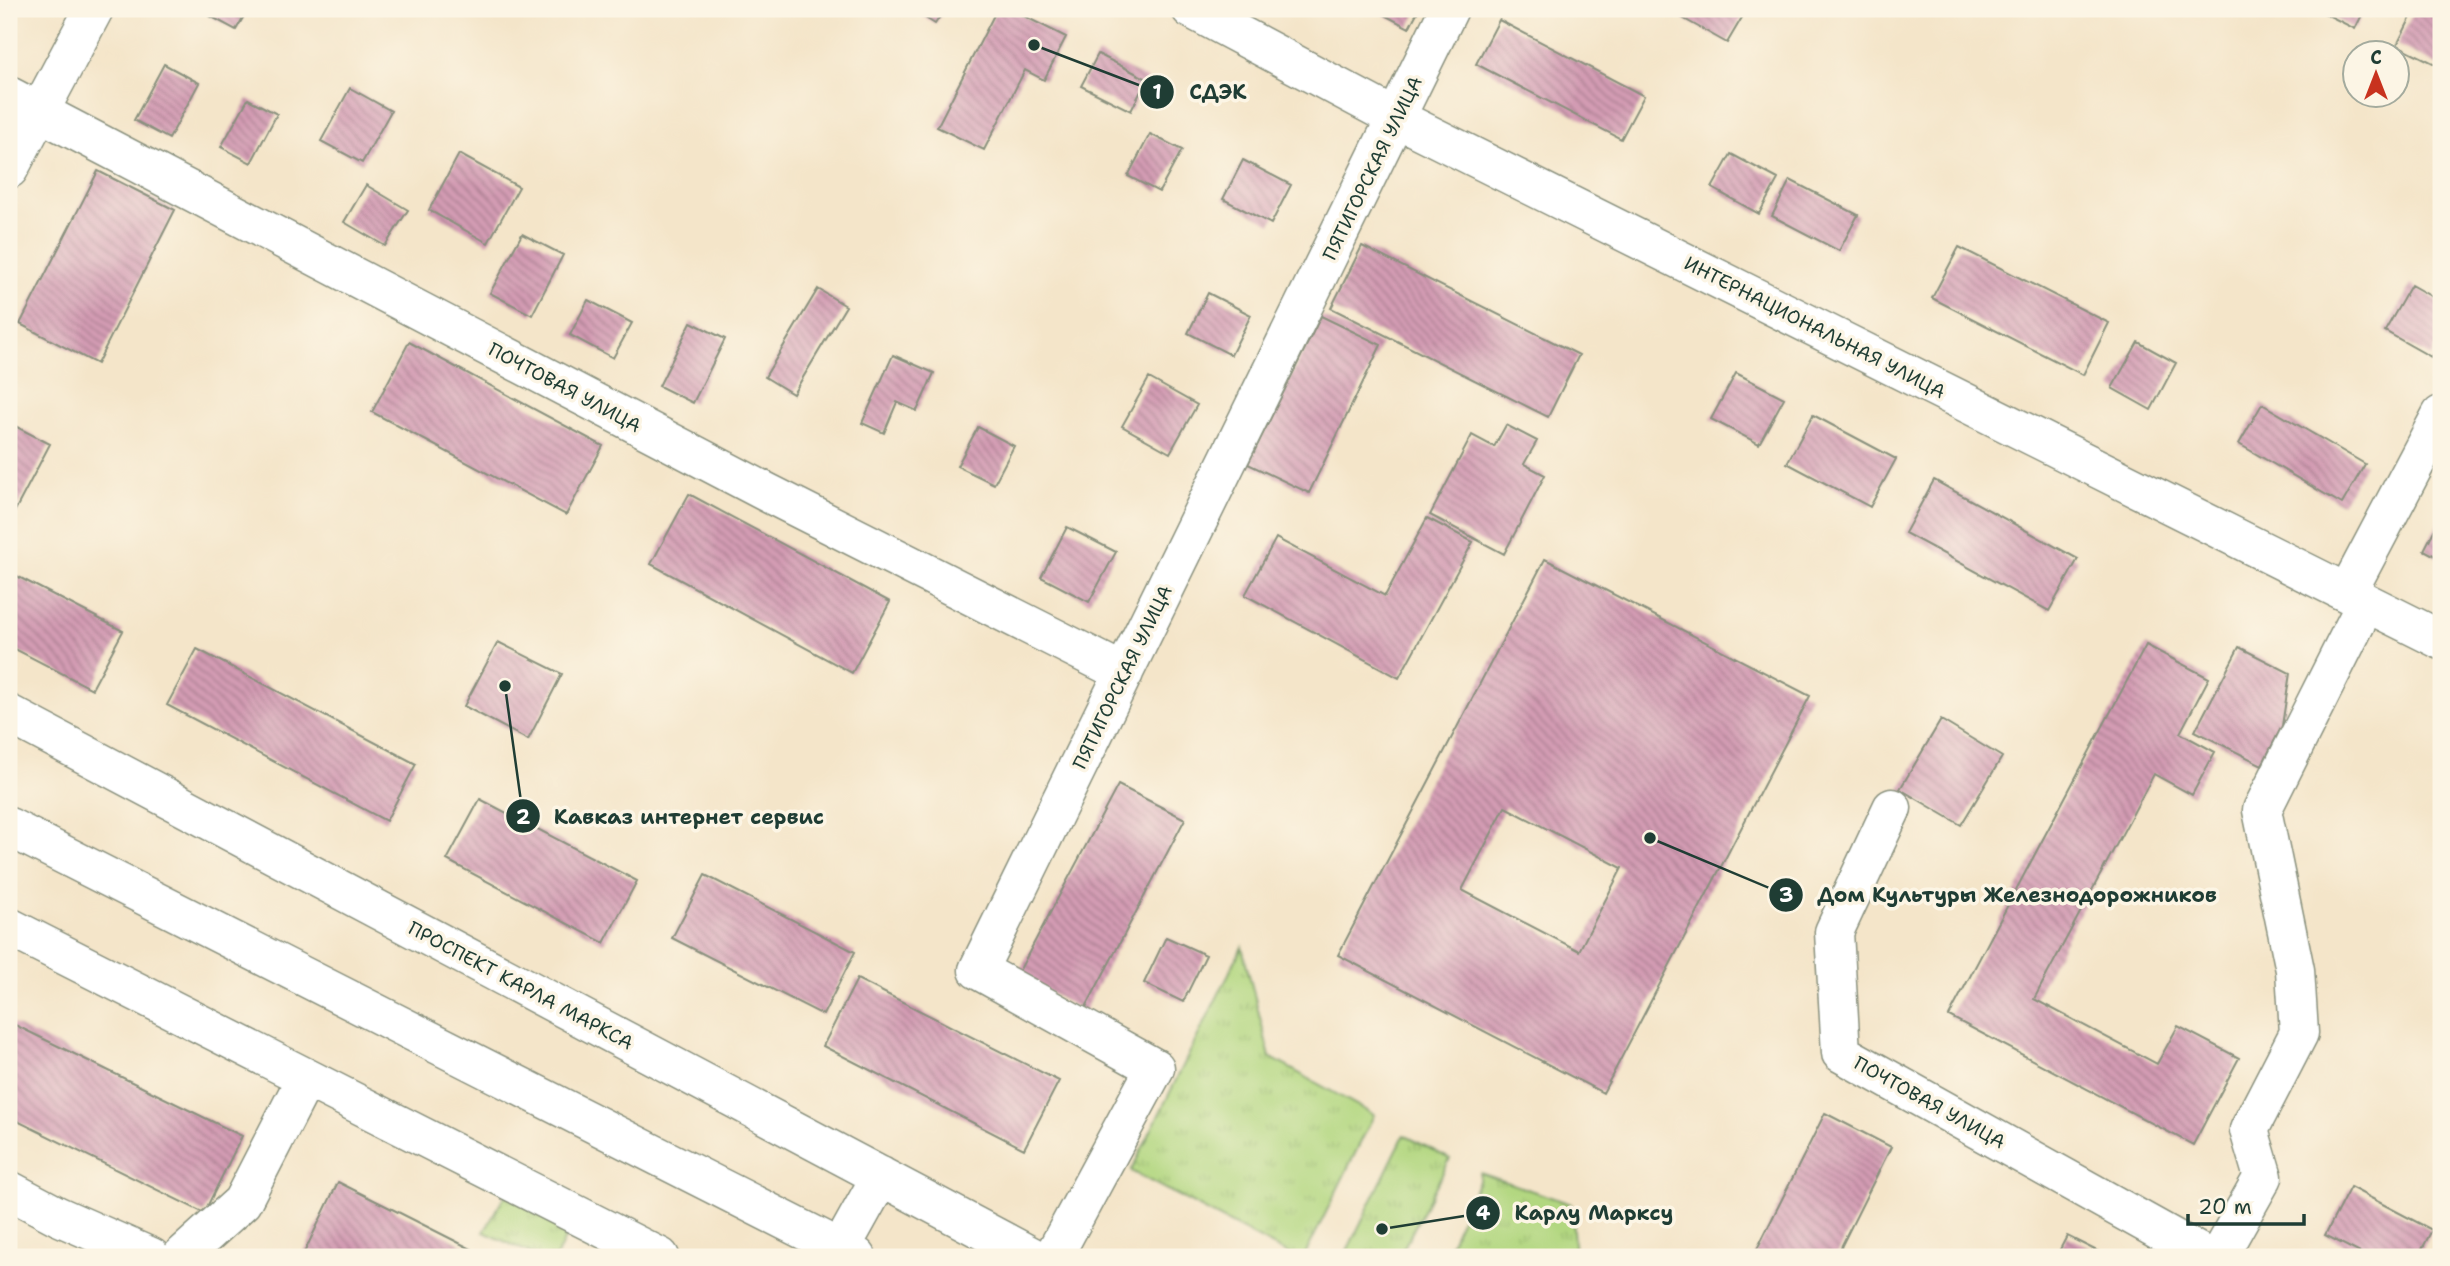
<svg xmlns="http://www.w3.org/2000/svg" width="2450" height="1266" viewBox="0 0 2450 1266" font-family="'Shantell Sans',sans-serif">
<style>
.grass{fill:url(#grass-tufts);stroke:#688a5a;stroke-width:2}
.building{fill:url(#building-back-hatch);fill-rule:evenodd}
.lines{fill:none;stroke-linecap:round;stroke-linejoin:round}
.minor-casing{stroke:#8a917e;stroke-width:41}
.minor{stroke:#fff;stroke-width:38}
.labels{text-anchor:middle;stroke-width:7;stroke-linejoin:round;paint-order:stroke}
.street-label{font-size:19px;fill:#1f3d34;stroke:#fcf5e5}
.leader{fill:none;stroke:#1f3d34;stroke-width:2.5}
.callout-dot{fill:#1f3d34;stroke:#fcf5e5;stroke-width:2.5}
.mark-label{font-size:21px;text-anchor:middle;font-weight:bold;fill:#fff}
.callout-label{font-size:21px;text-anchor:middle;font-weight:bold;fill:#1f3d34;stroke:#fcf5e5;stroke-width:7;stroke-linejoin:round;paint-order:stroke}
</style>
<defs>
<pattern id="grass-tufts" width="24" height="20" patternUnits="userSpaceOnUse" patternTransform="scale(1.75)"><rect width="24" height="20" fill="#b2d780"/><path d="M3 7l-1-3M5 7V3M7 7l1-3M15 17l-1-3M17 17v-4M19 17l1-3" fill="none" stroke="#99b96f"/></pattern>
<pattern id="building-back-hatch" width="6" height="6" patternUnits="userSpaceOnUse" patternTransform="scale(1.75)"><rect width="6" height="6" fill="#d39bb3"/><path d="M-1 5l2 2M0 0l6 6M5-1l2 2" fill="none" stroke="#ab8092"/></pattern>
</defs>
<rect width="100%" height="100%" fill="#fcf5e5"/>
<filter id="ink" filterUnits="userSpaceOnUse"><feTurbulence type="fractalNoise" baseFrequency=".0143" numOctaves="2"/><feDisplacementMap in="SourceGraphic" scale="14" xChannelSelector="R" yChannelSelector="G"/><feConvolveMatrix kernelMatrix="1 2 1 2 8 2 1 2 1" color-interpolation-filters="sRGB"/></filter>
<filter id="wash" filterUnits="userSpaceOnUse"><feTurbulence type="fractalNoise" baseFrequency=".00686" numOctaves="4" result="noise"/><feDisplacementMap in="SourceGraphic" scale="28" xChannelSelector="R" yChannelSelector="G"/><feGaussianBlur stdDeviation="1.57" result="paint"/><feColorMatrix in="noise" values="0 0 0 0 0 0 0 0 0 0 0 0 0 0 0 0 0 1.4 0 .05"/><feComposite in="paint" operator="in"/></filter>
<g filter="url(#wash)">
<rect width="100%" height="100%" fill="#f4e5c9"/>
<path class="grass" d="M1242 947 1270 1057 1374 1115 1304 1257H1294L1131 1171Z
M1404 1135 1450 1159 1399 1257H1344Z
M1480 1173 1571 1204 1575 1257H1444L1479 1181Z
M510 1187 575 1218 556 1257H539L484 1232Z"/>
<g id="blocks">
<path class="building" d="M197 9H248L236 30Z
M911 9H945L935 24Z
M997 9H1010L1066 37 1044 80 1025 70 984 150 937 127Z
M1373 9H1419L1409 28Z
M1684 9H1747L1727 43 1679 16Z
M2316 9H2365L2355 29Z
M2415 9H2441V67L2397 45Z
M1499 20 1644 96 1621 139 1476 64Z
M1098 54 1147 79 1131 111 1081 86Z
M164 64 199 83 169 139 134 120Z
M350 88 391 111 362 163 321 141Z
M248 99 277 114 251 163 221 147Z
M1150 134 1182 150 1159 192 1128 176Z
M459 154 519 187 488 243 429 210Z
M1731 154 1778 179 1759 214 1712 188Z
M1243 160 1291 185 1271 224 1223 199Z
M98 171 175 210 97 364 20 324Z
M1790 180 1858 215 1839 251 1772 216Z
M366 185 408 210 385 246 344 222Z
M522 234 563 255 532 315 490 293Z
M1362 246 1579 355 1548 417 1331 308Z
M1959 247 2109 323 2083 375 1932 298Z
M2411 285 2441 302V339L2431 357 2385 331Z
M818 289 846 306 793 394 765 377Z
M1208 293 1251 315 1231 355 1188 333Z
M588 300 632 323 613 358 570 335Z
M1321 316 1381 345 1309 493 1248 464Z
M691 322 725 339 693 403 659 386Z
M409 342 603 446 566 515 372 412Z
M2138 342 2176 363 2151 410 2112 388Z
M893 355 934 373 917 411 897 402 884 433 862 423Z
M1736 373 1784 398 1759 444 1711 419Z
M1149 378 1197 405 1170 453 1122 426Z
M2262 404 2365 464 2342 504 2239 444Z
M1813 415 1896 459 1870 507 1787 463Z
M9 423 50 444 9 522Z
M1506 425 1537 441 1524 464 1545 475 1504 554 1430 515 1472 435 1494 447Z
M978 427 1014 446 994 484 957 466Z
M1934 480 2078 559 2049 611 1905 533Z
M689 494 890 602 852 673 651 564Z
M2441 517V559L2424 550Z
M1427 518 1473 542 1399 678 1245 595 1276 538 1385 596Z
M1067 527 1116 552 1089 602 1041 577Z
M1545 559 1810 696 1603 1093 1338 955ZM1505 807 1622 868 1579 951 1462 890Z
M9 572 123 631 92 689 9 646Z
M498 642 562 674 528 740 464 706Z
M2146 645 2209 678 2180 733 2215 752 2192 795 2154 774 2034 999 2157 1064 2178 1026 2239 1058 2193 1145 1949 1016Z
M2239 647 2290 673 2282 726 2262 765 2195 731Z
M197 649 416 764 386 821 167 705Z
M1941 720 2002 757 1961 825 1900 789Z
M1118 785 1185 819 1084 1011 1017 975Z
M480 799 637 881 604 943 447 860Z
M705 875 855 952 823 1015 672 938Z
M1166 937 1206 955 1183 1002 1144 983Z
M857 979 1059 1081 1024 1149 823 1046Z
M9 1022 242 1136 204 1213 9 1117Z
M1825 1113 1891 1147 1836 1257H1753Z
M338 1182 396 1211 487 1257H302Z
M2350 1187 2432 1230 2418 1257H2368L2325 1235Z
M2067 1236 2109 1257H2056Z"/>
</g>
</g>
<g filter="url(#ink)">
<use href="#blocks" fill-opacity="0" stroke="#8a917e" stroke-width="2"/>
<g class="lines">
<defs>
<path id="minor" d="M1191 9 1396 118 2441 640
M9 96 766 492 1124 673
M9 169 94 9
M2347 593 2441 415
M9 714 1033 1257
M1892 808 1834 932 1841 1053 2207 1257
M9 827 857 1257
M9 927 660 1257
M9 1190 58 1216 151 1257
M181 1257 242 1202 306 1078
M836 1257 881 1176
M1053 1257 1155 1068 978 970 1449 9
M2218 1257 2263 1177 2249 1130 2299 1033 2295 970 2262 810 2366 603"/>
</defs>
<use href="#minor" class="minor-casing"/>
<use href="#minor" class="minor"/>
</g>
</g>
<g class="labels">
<g class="street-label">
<text transform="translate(1372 168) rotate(-64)" y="7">ПЯТИГОРСКАЯ УЛИЦА</text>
<text transform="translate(1815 327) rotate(27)" y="7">ИНТЕРНАЦИОНАЛЬНАЯ УЛИЦА</text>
<text transform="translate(565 387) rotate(28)" y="7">ПОЧТОВАЯ УЛИЦА</text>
<text transform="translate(1122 677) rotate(-64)" y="7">ПЯТИГОРСКАЯ УЛИЦА</text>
<text transform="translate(521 985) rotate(28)" y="7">ПРОСПЕКТ КАРЛА МАРКСА</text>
<text transform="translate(1930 1102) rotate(29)" y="7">ПОЧТОВАЯ УЛИЦА</text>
</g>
</g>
<path class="leader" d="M1034 45L1157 92M505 686L523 816M1650 838L1786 895M1382 1229L1483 1213"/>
<g class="callout-dot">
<circle cx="1034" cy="45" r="7"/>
<circle cx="505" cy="686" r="7"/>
<circle cx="1650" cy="838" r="7"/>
<circle cx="1382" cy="1229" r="7"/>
<circle cx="1157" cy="92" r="18"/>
<circle cx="523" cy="816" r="18"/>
<circle cx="1786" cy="895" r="18"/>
<circle cx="1483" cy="1213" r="18"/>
</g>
<g class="mark-label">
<text x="1157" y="99">1</text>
<text x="523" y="824">2</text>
<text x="1786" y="902">3</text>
<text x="1483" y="1220">4</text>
</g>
<g class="callout-label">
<text x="1218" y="99">СДЭК</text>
<text x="689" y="824">Кавказ интернет сервис</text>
<text x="2017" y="902">Дом Культуры Железнодорожников</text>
<text x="1594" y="1220">Карлу Марксу</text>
</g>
<rect width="2450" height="1266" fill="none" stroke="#fcf5e5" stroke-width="35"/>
<g transform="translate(2376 74)"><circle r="33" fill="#fcf5e5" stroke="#a4ab9e" stroke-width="2"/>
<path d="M0-5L12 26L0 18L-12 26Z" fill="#c8321e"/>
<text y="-10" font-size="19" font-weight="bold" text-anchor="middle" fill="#1f3d34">С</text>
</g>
<path d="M2188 1214v10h116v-10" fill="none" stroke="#1f3d34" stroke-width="3.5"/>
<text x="2198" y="1214" font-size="21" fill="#1f3d34" stroke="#fcf5e5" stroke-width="5" paint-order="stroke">20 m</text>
</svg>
